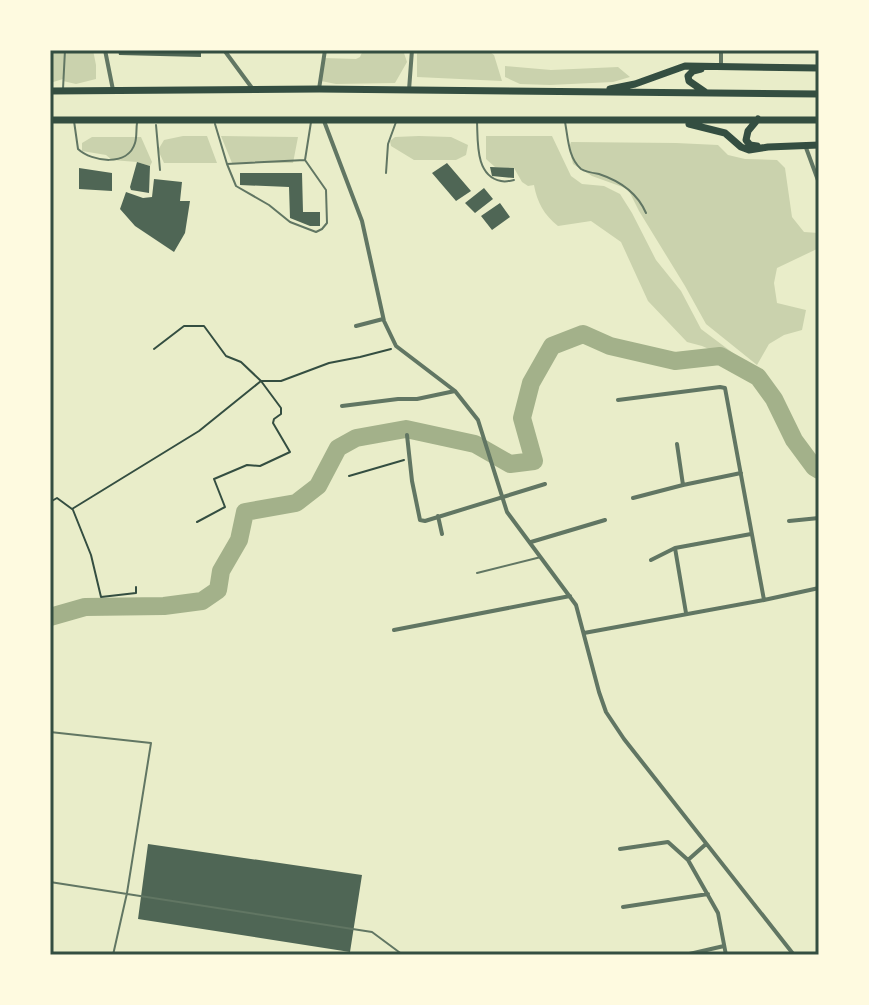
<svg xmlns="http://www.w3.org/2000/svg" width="869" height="1005" viewBox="0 0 869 1005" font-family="Karla,sans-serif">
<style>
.green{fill:#cad2ad}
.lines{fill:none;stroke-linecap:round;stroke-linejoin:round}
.river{stroke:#a3b18a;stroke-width:18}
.building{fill:#4f6655}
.path{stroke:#344e41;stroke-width:2}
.service{stroke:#617663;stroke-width:2}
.minor{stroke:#617663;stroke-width:4}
.primary{stroke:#344e41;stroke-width:7}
.neatline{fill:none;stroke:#344e41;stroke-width:3}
</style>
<rect width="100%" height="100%" fill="#e9edc9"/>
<path class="green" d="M50 50H65L66 54 68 50H93L96 65V79L76 84 63 81V79L50 83Z
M363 50H403L407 62 395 83 336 84 321 81 323 58 356 59 360 57Z
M417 50H487L494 55 502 81 417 77Z
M505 66 551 70 618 67 630 77 613 82 550 85 520 84 505 77Z
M183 136H207L217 163H164L158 150 164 140Z
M221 136 298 137 293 163H232Z
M419 136 451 137 468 145 466 155 456 160H414L391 146 390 141 395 137Z
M486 136H552L571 176 582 184 604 186 620 194 632 213 656 260 681 291 701 329 753 368 702 346 687 342 648 301 621 242 591 221 558 226C544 215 537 202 534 185L528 186 522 182 514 168 495 167 486 159Z
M92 137H141L152 162 150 166 137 162 112 160 106 155 82 151V143Z
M571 142 676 143 718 145 728 155 745 159 777 160 785 168 792 217 804 232 819 233V248L777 268 774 283 777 303 806 310 802 330 784 335 769 344 757 365 706 324 685 286 639 211 628 189 592 176 573 164 569 148Z"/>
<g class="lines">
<path class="river" d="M50 617 85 607 164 606 202 601 218 590 221 571 239 540 245 512 296 503 318 486 338 448 356 438 406 429 475 444 510 464 534 461 522 418 531 383 552 346 583 334 610 346 675 361 720 356 758 377 774 399 794 440 814 467 819 470"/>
</g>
<path class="building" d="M118 50H201V57L119 55Z
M137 162 150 166 149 193 131 190 130 187Z
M447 163 471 191 456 201 432 173Z
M490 167 514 168V178L492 176Z
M79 168 112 173V191L79 189Z
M240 173H302L303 212H320V226H310L290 218 289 187 240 185Z
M154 179 182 182 180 201H190L185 233 174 252 135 226 120 209 126 192 143 198 152 197Z
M484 188 493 199 475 213 465 203Z
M500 203 510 217 492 230 481 216Z
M148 844 362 875 350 952 138 919Z"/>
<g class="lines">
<path class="path" d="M154 349 184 326H204L226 356 241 362 261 381 281 408V414L274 419 273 423 290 452 260 466 247 465 214 479 225 507 197 522
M349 476 404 460
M50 502 57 498 72 509 199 431 261 381H281L329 363 360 357 391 349
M73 510 91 555 101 597 136 593V587"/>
<path class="service" d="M63 89 65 50
M74 121 78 149C92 162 128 167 135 143 137 137 136 129 137 123
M477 122C478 141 475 176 501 181 505 182 510 181 514 180
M565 122C568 137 568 158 581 169 586 172 593 173 599 174 620 181 637 192 646 213
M215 124 227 164 305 160 311 122
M156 125 160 170
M227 164 236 186 269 205 290 222 316 232 322 229 327 223 326 190 305 160
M386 173 388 144 396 122
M477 573 541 557
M50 732 151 743 127 893 113 955
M50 882 372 932 403 955"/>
<path class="minor" d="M105 50 113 90
M224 50 252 88
M721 67V50
M319 89 325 50
M409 90 412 50
M324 121 362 221 384 321 396 346 455 391 478 420 507 512 576 605 599 692 606 712 624 739 794 955
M805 145 819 183
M356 326 383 319
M618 400 720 387 725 388 764 600
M342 406 398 399H417L455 391
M407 435 412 481 420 520 425 521 545 484
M677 444 683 485
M633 498 683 485 741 473
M438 516 442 534
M789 521 819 518
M531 542 605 520
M675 548 686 613
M651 560 675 548 751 534
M394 630 570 596
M584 633 764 600 819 588
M620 849 668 842 688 860 718 913 726 955
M688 860 706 844
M623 907 708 894
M685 955 724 946"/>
<path class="primary" d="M701 69 693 71 688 76 689 81 705 92
M610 89 635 84 685 66 819 68
M50 91 319 89 819 94
M50 120H819
M689 124 725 133 741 147 749 150 768 147 819 145
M757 146 750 145 746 140 748 131 758 119"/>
</g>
<rect width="869" height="1005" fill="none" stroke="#fefae0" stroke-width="104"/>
<rect x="52" y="52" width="765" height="901" class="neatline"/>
</svg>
